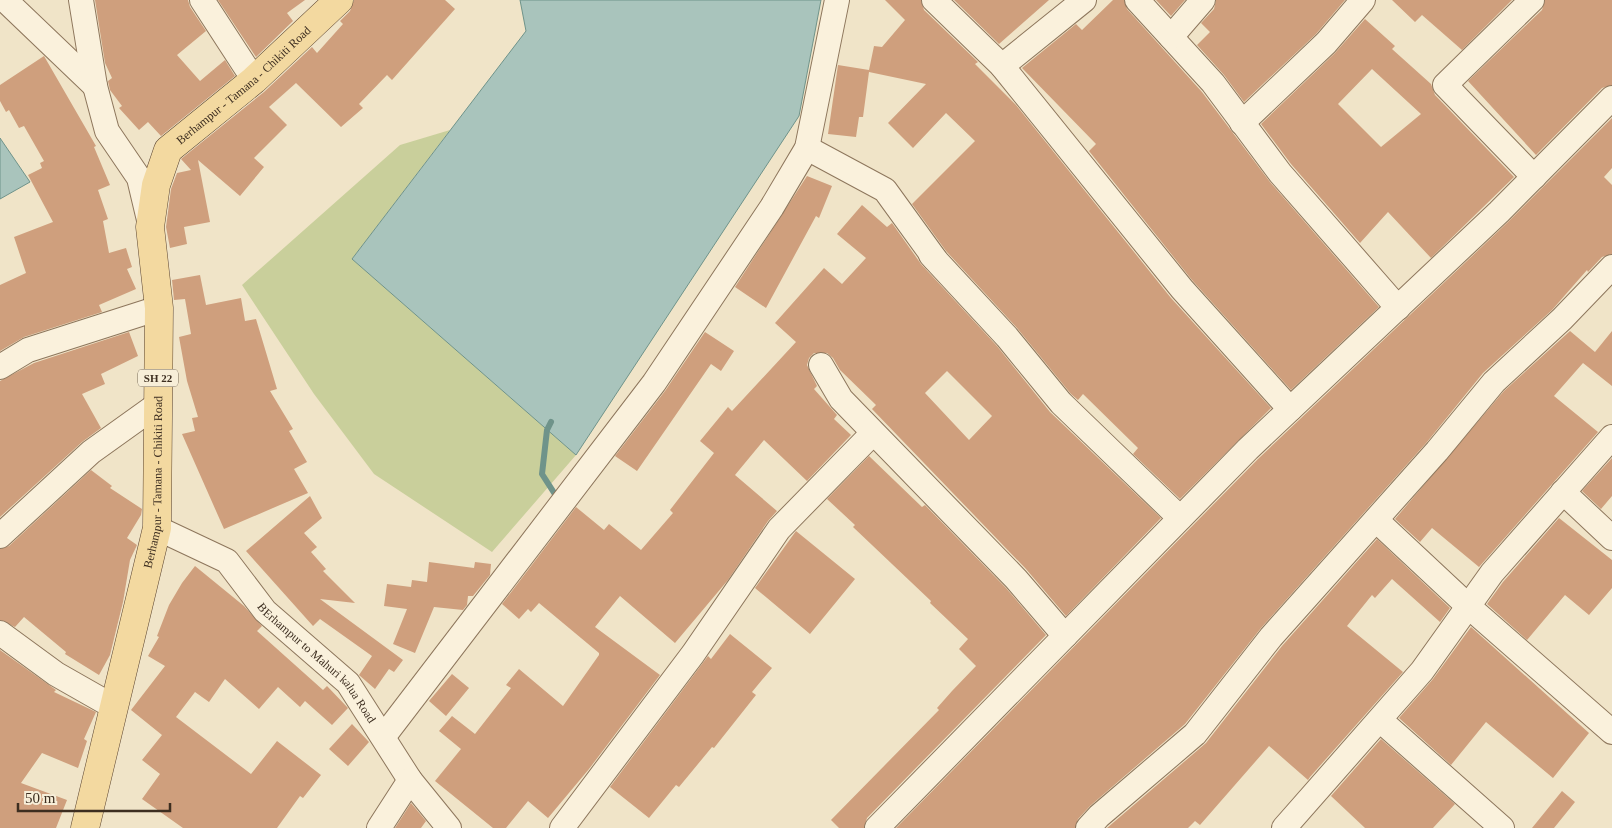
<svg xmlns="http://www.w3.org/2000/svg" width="1612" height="828" viewBox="0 0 1612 828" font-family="Georgia,serif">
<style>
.green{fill:#c9cf9b}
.water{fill:#a9c4bc;stroke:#6f938a}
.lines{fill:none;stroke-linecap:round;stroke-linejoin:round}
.stream{stroke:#6f938a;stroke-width:6}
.building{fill:#cf9f7d;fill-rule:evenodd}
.minor-casing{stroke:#8d765c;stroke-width:26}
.major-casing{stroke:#5b4430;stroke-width:29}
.minor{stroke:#faf1dc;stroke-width:24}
.major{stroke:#f3d9a0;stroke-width:28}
.labels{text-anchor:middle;stroke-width:4.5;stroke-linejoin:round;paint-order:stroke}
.shield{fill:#f7eed8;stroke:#756857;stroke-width:1}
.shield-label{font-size:11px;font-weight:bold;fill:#3d2e20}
.street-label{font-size:12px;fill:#3d2e20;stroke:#f7eed8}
</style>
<rect width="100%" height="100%" fill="#f0e4c8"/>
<path class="green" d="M450 130 352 259 576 455 492 552 374 474 314 394 242 285 400 145Z"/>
<path class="water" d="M520 0H821L799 116 576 455 352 259 526 31Z
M0 138 30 182 0 199Z"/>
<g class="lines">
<path class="stream" d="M551 422 547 430 542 474 558 499"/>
</g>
<path class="building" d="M95 0H188L190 7 206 31 177 55 200 81 225 60 235 76 161 136 148 122 139 130 119 108 122 106 110 90 108 81 112 78 105 63Z
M218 0H305L287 13 293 21 256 57Z
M354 0H445L455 9 392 80 387 75 359 104 363 108 341 127 296 83 269 107 287 125 254 158 264 167 240 196 198 160 210 222 184 227 187 244 170 248 166 227 171 189 177 173 191 170 181 159 264 92 312 47 317 53 343 24 340 21 350 11Z
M885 0H921L924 10 978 62 975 64 1016 105 1171 298 1271 408 1180 499 1133 454 1138 448 1083 394 1078 400 1071 394 1017 328 946 251 912 204 975 141 946 113 913 148 888 123 926 84 869 72 863 117H859L856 137 828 134 838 65 869 70 874 46 882 47 905 20Z
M954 0H1049L999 44Z
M1113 0H1124L1127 9 1202 92 1270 182 1379 307 1291 390 1192 280 1089 151 1096 144 1022 68 1076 24 1082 30Z
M1156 0H1185L1171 16Z
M1216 0H1345L1316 34 1244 102 1224 75 1197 45 1210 32 1201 23 1214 9Z
M1392 0H1512L1462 50 1422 15 1415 22Z
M1545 0H1612V85L1602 88 1536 155 1468 81 1542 10Z
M1365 19 1395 46 1392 49 1431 84 1435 95 1514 177 1431 258 1388 212 1360 243 1291 164 1261 124 1335 53ZM1372 69 1421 114 1381 147 1338 104Z
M44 56 96 146 94 147 110 185 98 190 108 219 103 221 109 253 126 248 132 267 127 269 136 289 99 305 102 312 24 337 0 351V285L26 273 14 237 53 222 28 175 42 168 40 163 44 161 24 126 19 128 9 110 6 112 0 101V85Z
M1612 118V168L1604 177 1612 185V254L1602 257 1588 272 1587 270 1552 310 1483 373 1427 442 1261 628 1185 724 1090 806 1078 819 1075 828H896L1258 459 1508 222Z
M807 176 832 186 819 218 816 216 766 308 735 287Z
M862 205 887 227 892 223 921 264 997 346 1050 412 1161 518 1066 616 1026 569 872 409 876 405 840 370 833 358 827 353H814L809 358 807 365 817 386 814 389 837 415 834 419 851 435 807 481 764 440 735 475 777 511 768 521 728 580 675 643 620 596 595 627 660 675 589 769 548 818 528 801 506 828H493L435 781 461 749 439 731 452 716 475 734 511 688 506 685 519 669 563 706 599 655V653L539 603 531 612 528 609 519 619 502 604 576 507 604 530 609 524 641 550 673 513 670 510 714 453 700 441 728 407 732 411 796 342 775 323 824 268 842 284 866 258 837 234ZM947 371 992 416 969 440 925 393Z
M200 275 206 305 241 298 245 321 256 319 277 389 270 391 293 429 289 431 307 462 294 469 308 493 224 529 182 434 195 431 192 418 198 417 187 381 179 337 191 334 185 299 174 300 172 280Z
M1570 331 1595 352 1612 331V386L1583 363 1554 396 1598 432 1479 567 1432 528 1420 542 1395 519 1504 391Z
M129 332 138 356 101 374 105 384 82 394 101 428 82 442 0 517V381L34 363Z
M705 332 734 351 721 371 711 364 637 471 615 456 665 391Z
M869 456 922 507 925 505 1006 588 1046 635 867 818 864 828H839L831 820 939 710 937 708 952 691 976 666 959 649 968 639 930 603 931 601 853 527 855 525 827 499Z
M1612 458V496L1601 509 1582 491Z
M91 470 112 486 110 488 142 509 141 515 127 538 137 545 130 560 123 602 110 655 99 675 65 654 66 652 24 617 15 627 0 620V549L9 546Z
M310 496 322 518 304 533 317 547 311 552 326 569 323 571 355 603 320 599 403 660 394 672 389 669 375 689 359 675 372 656 320 619 313 626 246 551Z
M1559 518 1612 560V588L1589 615 1565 595 1527 640 1487 604 1503 582Z
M796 531 855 579 810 634 755 588Z
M1377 539 1450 608 1440 622 1392 579 1375 598 1372 595 1347 626 1403 672 1310 777 1308 780 1269 746 1200 825 1195 821 1188 828H1107L1206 743 1282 646Z
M429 562 474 568 475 562 491 564 490 575 473 596H468L467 605 463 610 434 607 415 653 393 644 407 609 384 606 387 584 411 587 412 580 427 582Z
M195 566 244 606 262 626 257 631 323 690 327 686 348 708 332 725 305 701 300 707 278 687 259 709 225 679 209 702 195 692 176 717 251 774 277 741 321 775 303 798 300 796 277 828H183L142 799 160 774 142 760 162 735 131 710 165 666 148 656 159 637 157 636 169 605 182 583Z
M1471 627 1589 733 1553 778 1486 722 1451 765 1399 718 1433 679Z
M730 634 772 668 752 692 756 695 714 748 712 747 679 787 676 785 649 818 610 787 708 656 711 659Z
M0 650 56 690 54 692 96 712 84 739 87 741 78 768 42 753 21 783 67 800 56 828H0Z
M452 674 469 688 446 716 429 701Z
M352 724 369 742 348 766 329 749Z
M1381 739 1455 804 1433 828H1365L1331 796Z
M1562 791 1575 802 1554 828H1532Z
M411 803 426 821 421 828H395Z"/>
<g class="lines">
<defs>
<g id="minor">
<path d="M5 0 95 86"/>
<path d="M81 0 95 86 107 131 139 178 149 220"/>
<path d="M202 0 254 80"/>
<path d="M934 0 1002 66 1182 289 1290 409"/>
<path d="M1137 0 1213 83 1280 173 1398 308"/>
<path d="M1532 0 1445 85 1534 177"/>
<path d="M1171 37 1203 0"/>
<path d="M1002 66 1084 0"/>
<path d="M1242 123 1326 43 1363 0"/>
<path d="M807 148 885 190 935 259"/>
<path d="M931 255 1007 337 1061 403 1180 518"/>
<path d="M821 365 841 399 1016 579 1065 636"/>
<path d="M0 367 28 350 159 308"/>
<path d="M1563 492 1612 538"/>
<path d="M1376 520 1468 606 1612 732"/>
<path id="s1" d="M157 528 227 561 265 611 348 683 410 780 449 828"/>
<path d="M0 536 91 452 158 404"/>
<path d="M0 633 56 674 114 707"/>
<path d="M1380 720 1502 828"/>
<path d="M384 736 654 383 772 207 807 148 837 0"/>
<path d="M379 828 410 780"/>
<path d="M562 828 693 654 779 529 873 433"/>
<path d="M877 828 1248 449 1499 212 1612 98"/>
<path d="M1088 828 1099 816 1195 734 1271 637 1437 451 1494 382 1562 319 1612 267"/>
<path d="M1284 828 1422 671 1492 573 1612 437"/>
</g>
<g id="major">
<path id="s2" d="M85 828 157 528 159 308 150 227 156 185 168 150 254 80 339 0"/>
</g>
</defs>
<use href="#minor" class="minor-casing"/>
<use href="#major" class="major-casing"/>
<use href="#minor" class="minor"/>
<use href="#major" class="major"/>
</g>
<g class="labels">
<rect class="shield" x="138" y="369.5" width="40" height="17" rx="4"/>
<g class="shield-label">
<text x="158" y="382">SH 22</text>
</g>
<g class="street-label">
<text dy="4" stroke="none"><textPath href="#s2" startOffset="789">Berhampur - Tamana - Chikiti Road</textPath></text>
<text dy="4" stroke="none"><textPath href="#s2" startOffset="354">Berhampur - Tamana - Chikiti Road</textPath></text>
<text dy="4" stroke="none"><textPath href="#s1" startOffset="214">BErhampur to Mahuri kalua Road</textPath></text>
</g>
</g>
<path d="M18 803v8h152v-8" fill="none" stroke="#3d2e20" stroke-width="2.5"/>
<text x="25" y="803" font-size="15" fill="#3d2e20" stroke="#f7eed8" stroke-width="4" paint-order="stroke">50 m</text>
</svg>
